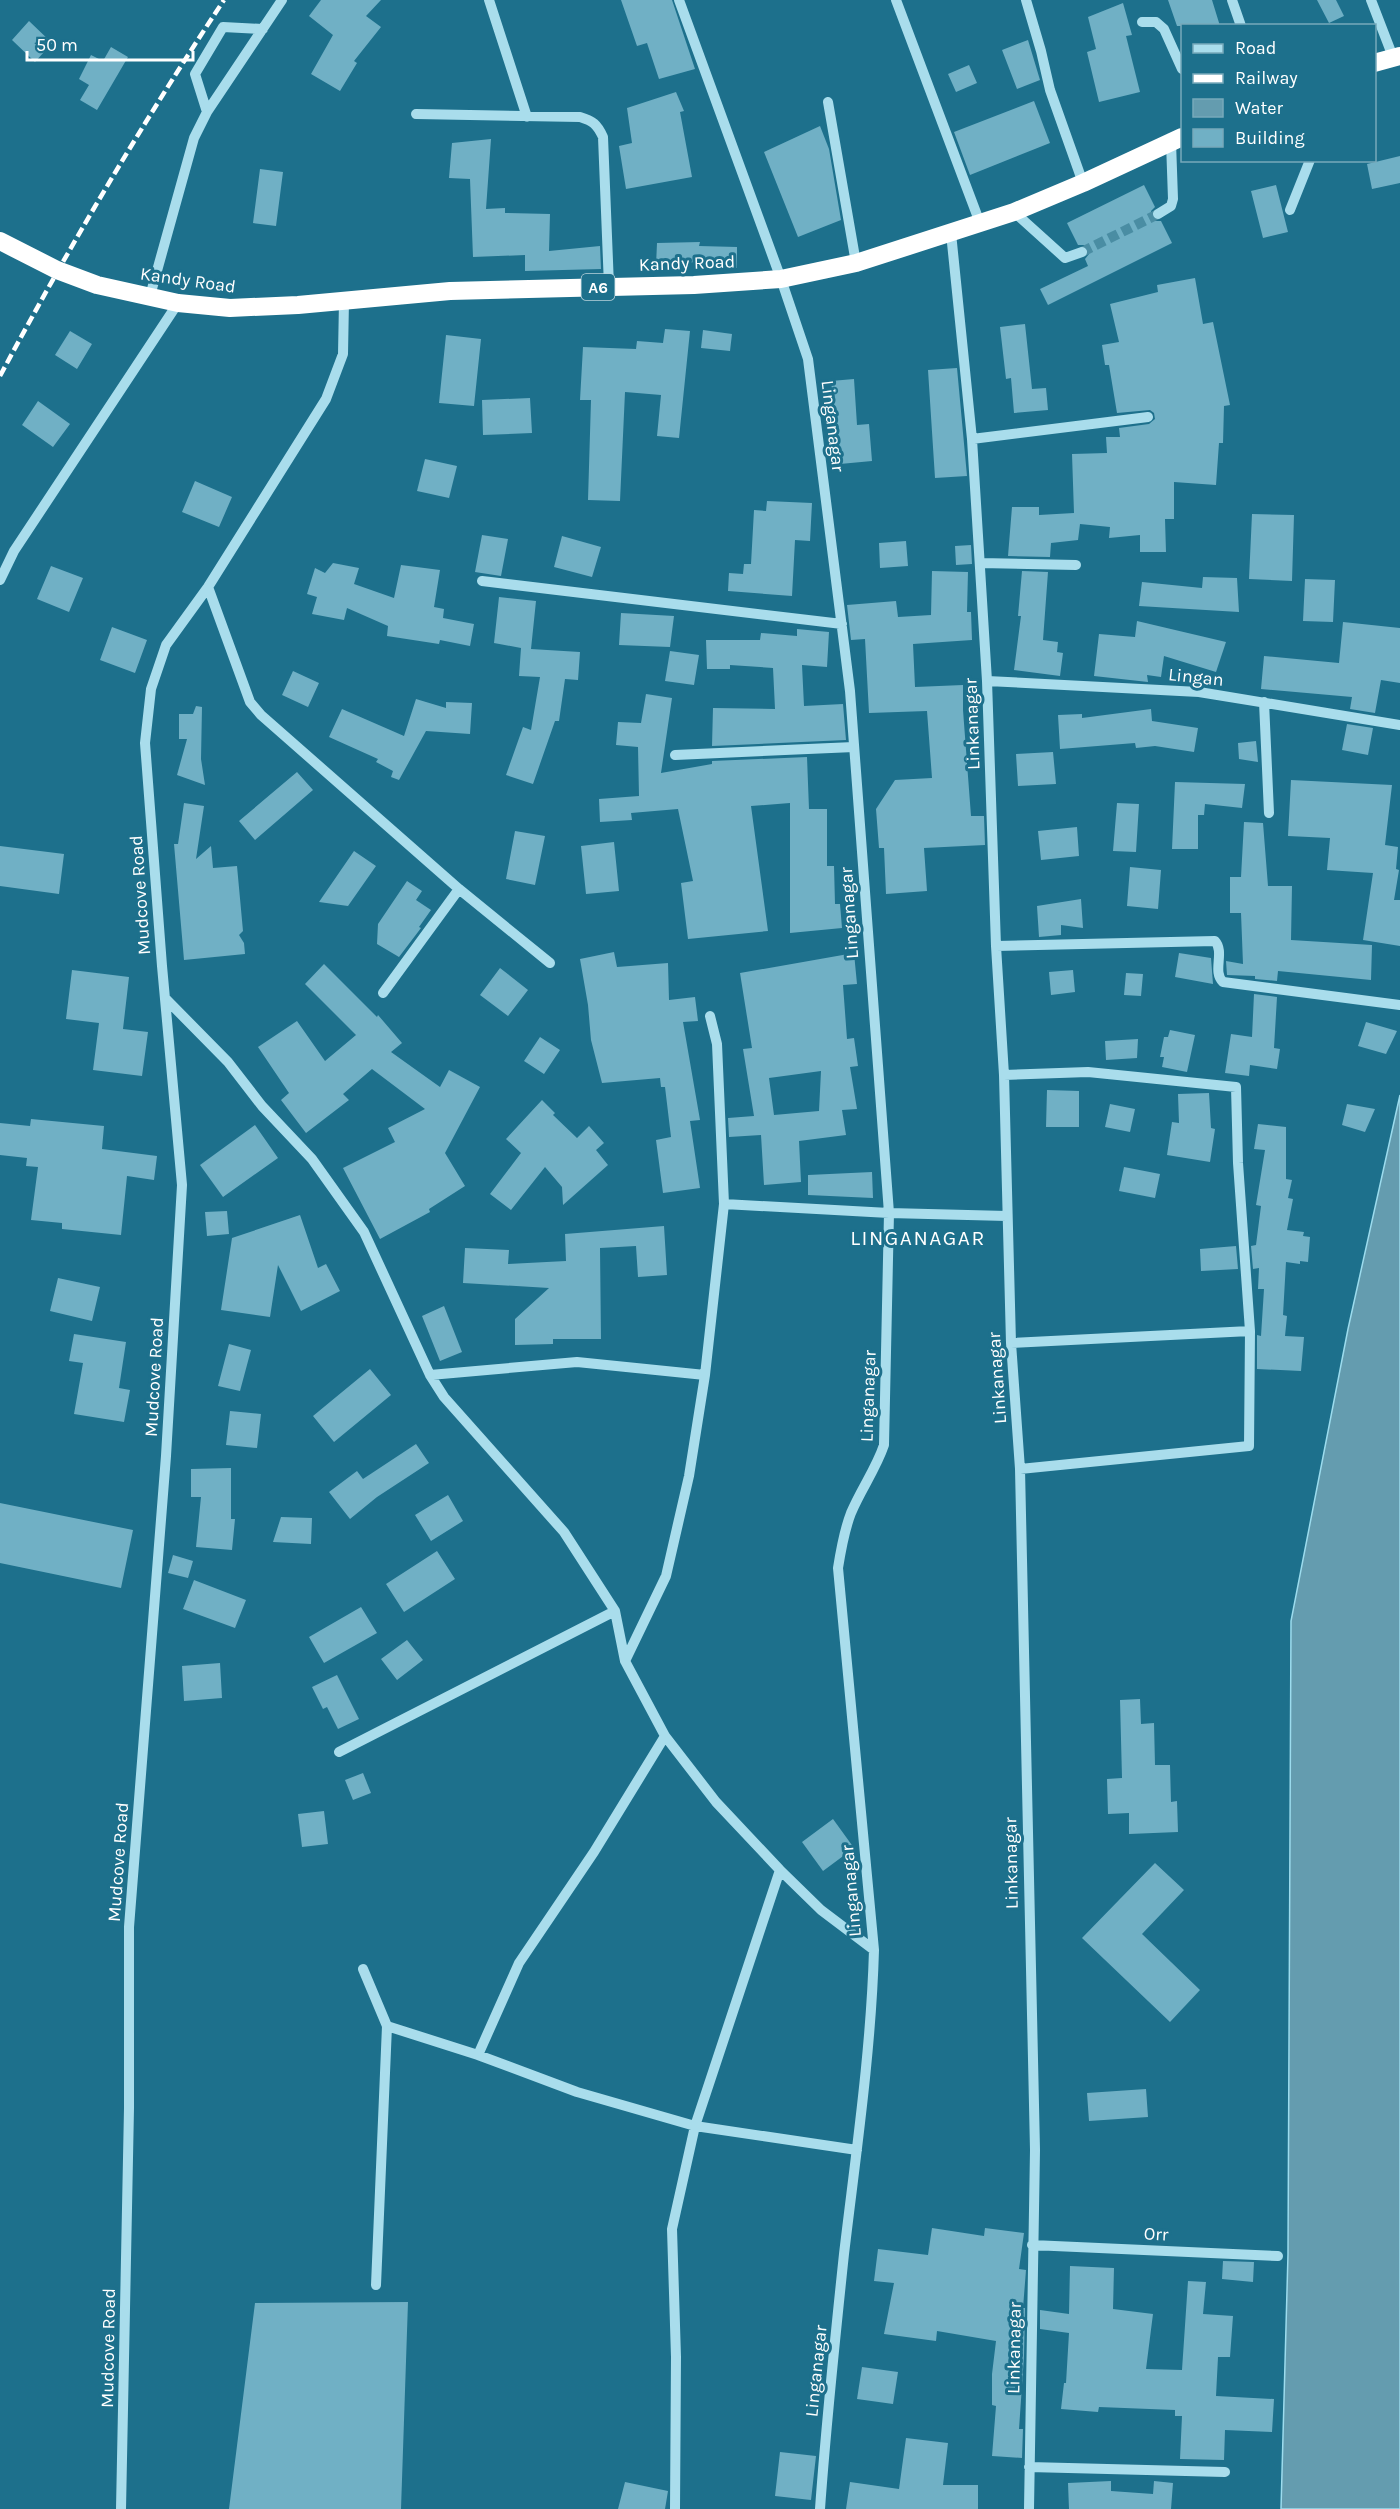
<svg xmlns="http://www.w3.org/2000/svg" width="1400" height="2509" viewBox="0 0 1400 2509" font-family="Karla,sans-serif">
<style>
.water{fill:#649caf;stroke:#9cdcee;stroke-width:1.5}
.building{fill:#70b0c5;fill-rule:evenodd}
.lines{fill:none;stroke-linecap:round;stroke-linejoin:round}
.minor-tunnel{stroke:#4a8da3;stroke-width:10;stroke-dasharray:10 5;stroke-linecap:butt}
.minor{stroke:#a9ddec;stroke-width:10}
.highway{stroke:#fff;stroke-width:18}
.rail{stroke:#fff;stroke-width:4.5;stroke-dasharray:10 4.5;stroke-linecap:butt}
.labels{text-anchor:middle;stroke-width:6;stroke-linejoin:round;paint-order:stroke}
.shield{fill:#1d708c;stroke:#bbd4dc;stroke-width:1.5}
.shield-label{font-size:16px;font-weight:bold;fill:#fff}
.street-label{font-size:18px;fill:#fff;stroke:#1d708c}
.quarter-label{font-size:21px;letter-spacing:1.5px;fill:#fff;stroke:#1d708c}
</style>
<rect width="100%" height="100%" fill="#1d708c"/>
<path class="water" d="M1400 1095V2509H1281L1288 2254 1291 1621 1348 1329Z"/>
<path class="building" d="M321 0H381L366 16 381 27 354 61 357 63 340 91 311 74 333 35 309 16Z
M621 0H672L695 69 659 79 647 43 637 46Z
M1168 0H1212L1220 26H1177Z
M1317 0H1336L1344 16 1329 23Z
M1123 3 1132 35 1126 36 1140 92 1099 102 1087 52 1096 49 1088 17Z
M29 21 52 43 35 62 12 40Z
M1028 40 1040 80 1017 89 1002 50Z
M111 47 128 57 97 110 80 100 89 85 79 79 91 55 103 61Z
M969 65 977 83 956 92 948 74Z
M676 92 684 111 680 112 692 177 626 189 619 146 632 143 627 108Z
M1034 101 1050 143 970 175 954 132Z
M820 126 829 149 841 220 798 237 764 152Z
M491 139 486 209 505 208V213L550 214 549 251 600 246 601 269 525 271V255L473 257 470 179 449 178 452 143Z
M1400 156V183L1372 189 1367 164Z
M260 169 283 172 276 226 253 223Z
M1144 185 1155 207 1151 211V217L1155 221H1161L1172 243 1048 305 1040 289 1088 266 1085 259 1089 254V249L1084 245H1078L1067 223Z
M1276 185 1288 232 1263 238 1251 191Z
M700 242 699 246 737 247V268L706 267V261L656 266 657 243Z
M1195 278 1203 324 1213 322 1230 405 1224 406 1223 443H1219L1216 485 1174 482V519H1165L1166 552H1140V535L1109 538 1110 527 1080 524 1078 540 1051 543 1050 557 1008 556 1012 507H1039V515L1074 513 1072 454 1107 453 1106 437H1120L1119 428 1149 424 1155 419 1154 413 1150 410 1117 413 1109 365H1105L1102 345 1119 342 1110 304 1158 292 1157 285Z
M1025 324 1032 389 1046 388 1048 410 1014 413 1011 378 1006 379 1000 327Z
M665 329 690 331 679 438 657 436 661 395 625 392 620 501 588 500 591 400H580L583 347 636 349 637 341 663 343Z
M703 330 732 334 730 351 701 348Z
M70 331 92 344 77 369 55 355Z
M446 335 481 339 474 406 439 403Z
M957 368 967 476 935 478 928 370Z
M854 379 857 425 869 424 872 461 840 464 831 381Z
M530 398 532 433 483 435 482 400Z
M38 401 70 424 53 447 22 425Z
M425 459 457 466 449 498 417 491Z
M195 481 232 497 219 527 182 512Z
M767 501 812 503 810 541 795 540 792 596 728 591 729 573 743 574 744 564H751L754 510 766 511Z
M1252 514 1294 515 1292 581 1249 579Z
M482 535 508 539 501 576 475 572Z
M562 536 601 547 592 577 554 567Z
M906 541 908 566 880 568 879 543Z
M971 545 972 564 956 565 955 546Z
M333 563 359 568 354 584 394 598 401 565 440 570 434 607 444 609 443 618 474 624 470 646 440 640 439 644 387 636 388 626 347 608 344 620 312 614 317 597 307 594 315 568 325 573Z
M51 566 83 578 69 612 37 599Z
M932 571 968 572 967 612H971L972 640 913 644 915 687 963 685V710L971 816H984L985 845 924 848 927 891 886 894 884 848H879L876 809 895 780 932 778 927 711 869 713 865 639 851 640 847 605 896 601 898 617 931 615Z
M1022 571 1048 572 1043 640 1058 642 1057 652 1063 653 1060 676 1014 670 1021 616H1018Z
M1203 577 1237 578 1239 612 1139 606 1142 582 1202 588Z
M1305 579 1335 580 1333 622 1303 621Z
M499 597 536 601 531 649 580 652 578 680 565 679 559 721H555L533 784 506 775 523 727 531 730 540 677 519 676 521 648 494 643Z
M621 613 674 616 670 647 619 645Z
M1137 621 1226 642 1216 672 1164 656 1161 677 1147 675 1148 682 1094 676 1099 634 1135 637Z
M1343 622 1400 628V683L1381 680 1375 713 1350 709 1352 697 1261 689 1264 656 1339 663Z
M112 627 147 640 135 673 100 660Z
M797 629 829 632 827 667 802 665 804 706 843 704 846 740 712 746 713 708 775 709 773 668 730 665V669H707L706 640H760L761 633 797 636Z
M670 651 699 655 694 685 665 681Z
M293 671 319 683 308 707 282 695Z
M646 694 672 698 661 773 712 764V761L807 757 809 809H827V866H834L835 904H840L842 928 790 933V803L751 806 768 931 688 939 681 883 693 881 678 809 631 813 632 820 600 822 599 799 639 796 638 747 616 745 618 722 641 723Z
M416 699 446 708V702L472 703 470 734 426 731 399 780 391 777 393 771 376 762 378 759 329 737 342 709 404 736Z
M196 706 202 707 201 759 205 785 177 775 187 739H179V714H193Z
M1151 709 1152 721 1198 728 1194 752 1155 746 1136 748 1135 743 1060 749 1058 715 1082 714V718Z
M1347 724 1373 728 1368 755 1342 750Z
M1256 741 1258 762 1239 759 1238 743Z
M1053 752 1056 784 1018 786 1016 754Z
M297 772 313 790 255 840 239 821Z
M1291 780 1392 785 1385 845 1398 847 1396 869 1399 870 1394 900H1400V946L1363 940 1373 873 1327 870 1330 838 1288 836Z
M1175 782 1245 784 1242 808 1205 804 1204 815H1198V849H1172Z
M184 803 204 806 196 859 211 846 213 868 237 866 243 931 239 935 244 943 245 954 184 960 174 844H178Z
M1117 803 1139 804 1136 852 1113 851Z
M1244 822 1263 823 1268 886H1292L1291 940 1372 945 1371 980 1278 971 1277 981 1255 979V976L1227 975 1226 961 1243 964 1241 913H1230V877H1241Z
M1077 827 1079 856 1041 860 1038 831Z
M515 831 545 836 535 885 506 879Z
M614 842 619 891 586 894 581 846Z
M0 846 64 854 59 894 0 886Z
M354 851 376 866 348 906 319 902Z
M1130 867 1161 870 1158 909 1127 906Z
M407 881 422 891 416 900 431 910 419 927 421 928 399 957 377 944 378 924Z
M1081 899 1083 928 1061 925V935L1039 937 1037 906Z
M614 952 617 967 668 963 669 1000 695 997 698 1021 683 1022 700 1120 690 1121 700 1188 663 1193 656 1140 671 1137 665 1087H661L660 1078 602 1083 591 1040 588 1005 580 959Z
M854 953 857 984 843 985 847 1039 854 1038 858 1066 850 1067 857 1109 842 1110 846 1135 799 1141 801 1182 764 1185 761 1135 729 1137 728 1118 754 1116 743 1049 752 1048 740 973ZM821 1071 819 1111 774 1115 769 1078Z
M1179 953 1211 958 1213 984 1175 977Z
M324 964 377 1017 378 1015 402 1043 391 1052 440 1087 449 1070 480 1087 445 1153 465 1186 429 1209 430 1212 380 1239 343 1168 395 1142 388 1128 425 1109 372 1069 343 1094 349 1100 306 1133 281 1100 289 1093 258 1047 297 1021 325 1061 356 1035 305 984Z
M500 968 528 990 508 1016 480 995Z
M72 970 129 977 123 1029 148 1032 142 1076 93 1070 99 1023 66 1019Z
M1073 970 1075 992 1051 995 1049 972Z
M1126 973 1143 974 1141 996 1124 995Z
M1254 994 1277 997 1274 1048 1280 1049 1277 1069 1250 1065 1249 1076 1225 1073 1231 1034 1252 1037Z
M1366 1022 1397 1031 1386 1054 1358 1046Z
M1170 1030 1195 1035 1187 1072 1162 1067 1164 1057H1160L1164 1037H1168Z
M540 1037 560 1050 544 1074 524 1061Z
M1138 1039 1137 1058 1106 1060 1105 1041Z
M1047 1090 1079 1091V1127H1046Z
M1209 1093 1211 1128 1215 1129 1210 1162 1167 1155 1172 1122 1179 1123 1178 1094Z
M542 1100 555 1113 553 1115 577 1138 589 1126 604 1143 596 1150 608 1165 563 1205 562 1187 545 1167 511 1210 490 1194 521 1153 506 1139Z
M1110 1104 1135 1109 1130 1132 1105 1127Z
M1347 1104 1375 1109 1365 1132 1342 1125Z
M31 1119 104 1126 102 1149 157 1156 154 1180 127 1176 121 1235 62 1229V1223L31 1220 38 1167 26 1166 27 1158 0 1155V1123L30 1126Z
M1258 1124 1286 1127V1179L1292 1180 1288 1198 1293 1199 1287 1230 1304 1232 1303 1236 1310 1237 1308 1262 1300 1261V1264L1286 1262 1283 1315 1287 1316 1285 1336 1304 1337 1301 1371 1257 1369V1335L1261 1336 1264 1289H1258L1259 1268 1253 1269 1251 1246 1256 1245 1261 1206 1256 1205 1265 1150 1254 1149Z
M255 1125 278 1158 223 1197 200 1165Z
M1124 1167 1160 1174 1155 1198 1119 1191Z
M872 1172 873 1198 808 1195V1175Z
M227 1211 229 1234 207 1236 205 1212Z
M300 1215 318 1268 326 1264 340 1291 301 1311 278 1265 270 1317 221 1310 232 1238Z
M664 1226 667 1275 638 1277 636 1246 600 1248 601 1339H553V1344L515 1345V1319L549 1288 463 1283 465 1248 509 1250 508 1264 566 1261 565 1234Z
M1236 1246 1238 1269 1201 1271 1200 1249Z
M58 1278 100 1287 92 1321 50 1311Z
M444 1306 462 1352 440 1361 422 1316Z
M74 1334 126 1342 119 1388 130 1390 124 1422 74 1414 83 1363 69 1361Z
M229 1344 251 1350 240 1391 218 1386Z
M370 1369 391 1395 334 1442 313 1416Z
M230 1411 261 1414 257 1448 226 1445Z
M416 1444 429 1463 377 1497 350 1519 329 1492 357 1471 363 1479Z
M231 1468V1519H235L232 1550 196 1547 201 1497H191V1469Z
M448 1495 463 1521 431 1541 415 1515Z
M0 1503 133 1530 121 1588 0 1563Z
M281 1517 312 1518 311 1544 273 1542Z
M437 1551 455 1579 404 1612 386 1584Z
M173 1555 193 1561 188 1578 168 1573Z
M194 1580 246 1600 235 1628 183 1609Z
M361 1607 377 1633 324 1663 309 1637Z
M407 1640 423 1660 397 1680 381 1659Z
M220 1663 222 1698 184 1701 182 1666Z
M337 1675 359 1719 338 1729 327 1707 323 1709 312 1687Z
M1140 1699 1141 1724 1154 1723 1155 1765H1170L1171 1802 1177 1801 1178 1832 1129 1834V1813L1108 1814 1107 1779 1122 1778 1120 1700Z
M363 1773 371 1793 353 1800 345 1780Z
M324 1811 328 1844 302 1847 298 1814Z
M833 1819 854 1848 823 1871 802 1842Z
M1155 1863 1184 1890 1142 1934 1200 1990 1170 2022 1082 1938Z
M1146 2089 1148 2117 1089 2121 1087 2093Z
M932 2228 984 2236 985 2228 1024 2233 1019 2269 1026 2270 1023 2308H1025L1024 2356 1019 2429H1023L1022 2458 992 2456 996 2406 992 2405V2374L996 2341 937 2331 936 2341 884 2334 894 2283 874 2281 878 2249 928 2255Z
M1223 2261 1254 2262 1253 2282 1222 2279Z
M1070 2266 1114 2268 1113 2309 1153 2314 1146 2369 1182 2370 1188 2281 1206 2282 1203 2314 1233 2316 1230 2357H1218L1216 2396 1274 2399 1272 2432 1225 2430 1224 2460 1180 2459 1182 2416H1175V2410L1099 2407 1098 2412 1061 2409 1064 2383H1066L1069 2333 1040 2329V2310L1069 2314Z
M408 2302 401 2509H229L255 2303Z
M862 2367 898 2372 893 2404 857 2399Z
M906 2438 948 2443 943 2485H978V2509H846L850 2482 899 2489Z
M780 2452 816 2456 811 2500 775 2496Z
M1111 2481V2491L1153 2494 1154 2481 1173 2483 1171 2509H1069L1068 2483Z
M625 2482 668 2491 665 2509H618Z"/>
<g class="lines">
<path class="minor-tunnel" d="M1082 252 1158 214"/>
<path class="minor" d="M489 0 527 117
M679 0 781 279 808 359 850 691 889 1213 884 1445C876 1469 861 1489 851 1513 844 1531 841 1549 838 1568L874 1950C871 2052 856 2153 844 2254 835 2339 826 2424 820 2509
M896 0 980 223
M1026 0 1041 51 1050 90 1083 183
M1232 0 1241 26
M1371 0 1393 57
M1142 22H1156L1164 29 1182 69
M828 102 856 263
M207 112 195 74 223 27 263 29
M416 114 580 117C593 121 597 124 603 137L609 286
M1290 210 1310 160
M1014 212 1065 258 1082 252
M1158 214 1171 206 1173 199 1171 142
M951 233 972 439 987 681 996 946 1004 1075 1011 1343 1020 1469 1035 2150 1029 2509
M150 296 194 138 207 112 282 0
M972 439 1148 417
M980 563 1076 565
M0 580 14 551 178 303
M482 581 842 624
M208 587 250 702 261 715 459 889 550 963
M987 681 1199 692 1400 725
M1264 702 1269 813
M675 755 854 747
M996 946 1215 941C1225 952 1212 972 1223 982L1400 1005
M383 993 459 889
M165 998 228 1062 262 1106 312 1159 364 1232 430 1375 444 1397 564 1532 615 1611 625 1661 665 1736 716 1802 780 1870 821 1910 874 1950
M710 1016 717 1044 724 1204
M1004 1075 1088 1072 1236 1087 1238 1163 1250 1331 1249 1446 1020 1469
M1011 1343 1250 1331
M430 1375 577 1362 705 1375
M625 1661 666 1576 689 1476 705 1375 724 1204 889 1213 1007 1216
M339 1752 615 1611
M363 1969 387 2026 376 2285
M387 2026 478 2055 577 2092 695 2126 857 2150
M478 2055 519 1963 594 1852 665 1736
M1032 2245 1278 2256
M1029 2467 1225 2472
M121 2509 129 2108V1927L166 1456 182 1185 162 966 145 743 151 689 166 645 208 587 326 399 343 354 344 301
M675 2509 676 2357 672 2229 695 2126 780 1870"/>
<path class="highway" d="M1374 63 1400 56
M0 241 57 270 97 285 178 303 230 308 298 305 450 291 694 285 781 279 856 263 1014 212 1083 183 1182 137"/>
<path class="rail" d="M0 376C69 247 143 122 224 0"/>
</g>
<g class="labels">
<rect class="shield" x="581.5" y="274" width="33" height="26" rx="4.5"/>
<g class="shield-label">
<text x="598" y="293">A6</text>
</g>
<g class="street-label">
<text transform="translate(687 263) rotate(-2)" y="6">Kandy Road</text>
<text transform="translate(188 280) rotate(8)" y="6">Kandy Road</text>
<text transform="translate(833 426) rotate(83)" y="6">Linganagar</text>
<text transform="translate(1196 677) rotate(6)" y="6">Lingan</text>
<text transform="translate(972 724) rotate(-92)" y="6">Linkanagar</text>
<text transform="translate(140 895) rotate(-94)" y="6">Mudcove Road</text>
<text transform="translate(849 913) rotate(-94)" y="6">Linganagar</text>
<text transform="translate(154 1377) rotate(-87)" y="6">Mudcove Road</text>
<text transform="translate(997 1378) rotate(-94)" y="6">Linkanagar</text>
<text transform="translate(868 1396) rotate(-88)" y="6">Linganagar</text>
<text transform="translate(118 1862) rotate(-86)" y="6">Mudcove Road</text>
<text transform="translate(1011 1863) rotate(-91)" y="6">Linkanagar</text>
<text transform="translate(851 1891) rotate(-95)" y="6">Linganagar</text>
<text transform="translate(1156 2234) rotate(3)" y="6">Orr</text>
<text transform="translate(108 2348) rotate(-89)" y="6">Mudcove Road</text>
<text transform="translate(1014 2348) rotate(-89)" y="6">Linkanagar</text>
<text transform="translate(816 2371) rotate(-84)" y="6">Linganagar</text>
</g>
<g class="quarter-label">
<text x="918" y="1245">LINGANAGAR</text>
</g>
</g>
<rect x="1181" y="24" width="195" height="138" fill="#1d708c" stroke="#77a9ba" stroke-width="1.5"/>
<rect x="1193" y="44" width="30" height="9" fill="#a9ddec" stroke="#77a9ba" stroke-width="1.5"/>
<text x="1235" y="54" font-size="18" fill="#ffffff">Road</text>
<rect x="1193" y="74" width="30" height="9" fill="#ffffff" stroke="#77a9ba" stroke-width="1.5"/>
<text x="1235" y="84" font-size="18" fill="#ffffff">Railway</text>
<rect x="1193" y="99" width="30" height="18" fill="#649caf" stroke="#77a9ba" stroke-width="1.5"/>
<text x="1235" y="114" font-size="18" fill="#ffffff">Water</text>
<rect x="1193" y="129" width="30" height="18" fill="#70b0c5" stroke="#77a9ba" stroke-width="1.5"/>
<text x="1235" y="144" font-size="18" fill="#ffffff">Building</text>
<path d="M27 51v9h166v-9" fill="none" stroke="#ffffff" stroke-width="3"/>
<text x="36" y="51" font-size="18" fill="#ffffff" stroke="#1d708c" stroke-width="4.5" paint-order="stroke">50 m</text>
</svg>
